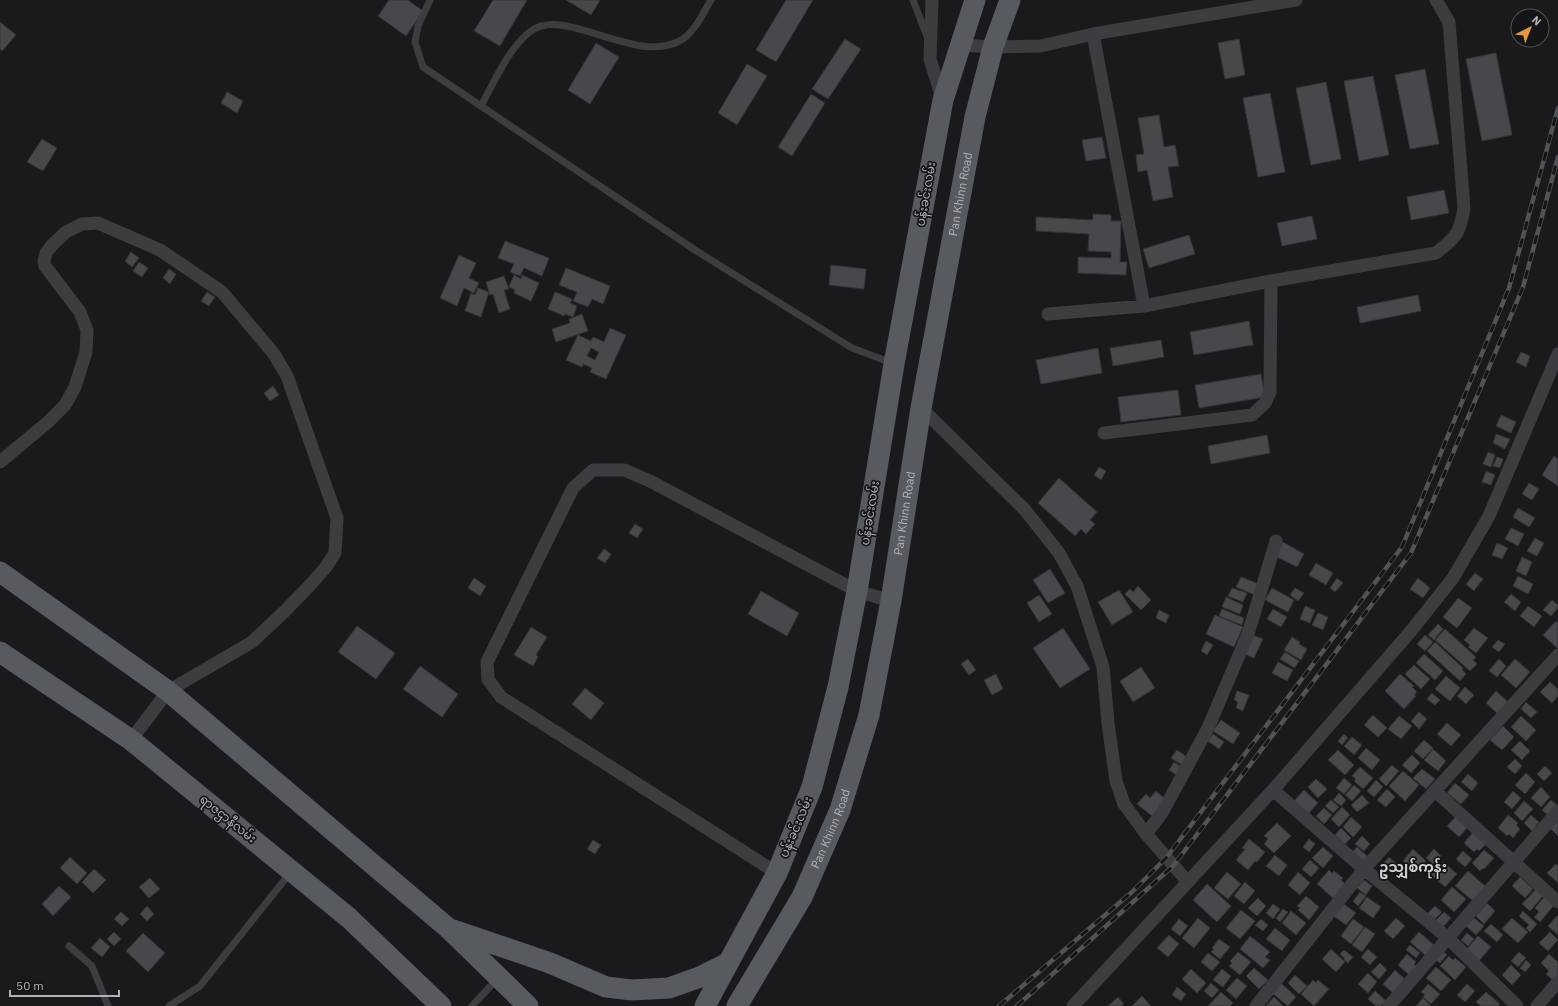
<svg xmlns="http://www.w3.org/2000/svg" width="1558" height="1006" viewBox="0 0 1558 1006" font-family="'IBM Plex Sans','Noto Sans Myanmar',sans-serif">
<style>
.building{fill:#47484c;stroke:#343437;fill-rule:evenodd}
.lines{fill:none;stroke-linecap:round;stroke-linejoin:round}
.service{stroke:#3b3d40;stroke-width:7}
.minor{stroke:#3b3d40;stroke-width:13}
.primary{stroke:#575a5f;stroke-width:21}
.rail-casing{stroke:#505357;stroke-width:4.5}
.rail{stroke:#151517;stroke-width:3;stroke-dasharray:9;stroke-linecap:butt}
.labels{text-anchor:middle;stroke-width:3.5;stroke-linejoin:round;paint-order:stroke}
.street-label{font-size:12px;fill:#adb3ba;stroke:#151517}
.quarter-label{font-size:14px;font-weight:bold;fill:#ced2d6;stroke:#151517}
</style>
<rect width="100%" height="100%" fill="#1a1a1c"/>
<path class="building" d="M389 0H408L423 11 406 36 378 16Z
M493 0H527L500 46 474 31Z
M566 0H600L591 15Z
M786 0H813L776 62 756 50Z
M0 22 16 35 2 51 0 49Z
M845 39 861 49 828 99 812 89Z
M1239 39 1245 75 1225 79 1218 43Z
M596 43 619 57 590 104 568 90Z
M1496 53 1512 135 1482 141 1466 59Z
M747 64 767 76 737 125 718 113Z
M1425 69 1439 144 1410 149 1395 75Z
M1373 76 1389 155 1359 161 1344 81Z
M1326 82 1341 159 1311 165 1296 88Z
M227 92 243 101 237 113 221 103Z
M1270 93 1285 172 1258 177 1243 98Z
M811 94 825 103 792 156 778 147Z
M1159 115 1164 147 1175 145 1179 166 1168 167 1173 197 1153 201 1147 170 1138 172 1136 155 1144 154 1138 118Z
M1102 137 1106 158 1086 161 1082 140Z
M42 139 57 148 43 171 27 162Z
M1444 190 1449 213 1411 220 1407 197Z
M1093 214 1111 215V221H1121L1120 262H1127L1126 275 1078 273V257L1111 258V252L1088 251 1089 234 1036 231V217L1093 220Z
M1312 216 1317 239 1282 246 1277 223Z
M1189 235 1195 254 1149 268 1143 249Z
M505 241 549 258 542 276 524 268 520 276 510 272 514 264 498 258Z
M131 252 139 258 132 267 125 261Z
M459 255 476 263 469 278 479 283 474 293 464 288 457 306 440 298Z
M139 262 148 268 142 277 133 271Z
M831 265 866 269 864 289 829 285Z
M566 268 610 286 603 304 592 299 588 307 573 301 577 292 559 285Z
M169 269 176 274 170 284 163 278Z
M514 275 521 279 522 275 539 283 531 301 514 293 515 290 509 287Z
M504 276 509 289 504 290 510 309 499 313 493 294 490 295 486 282Z
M478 288 489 292 481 317 465 311 471 293 475 295Z
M207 292 215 297 209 306 201 301Z
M555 292 572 299 570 303 577 306 573 317 565 314 564 316 548 309Z
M1418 295 1421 311 1360 323 1357 307Z
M582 314 588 331 556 342 552 329 570 323 569 319Z
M1249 321 1253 345 1194 355 1190 332Z
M610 328 626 335 606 379 590 372 592 368 583 364 582 367 566 360 578 335 591 341 593 337 604 342ZM591 348 599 352 595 360 587 356Z
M1161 340 1164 357 1113 366 1110 348Z
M1098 348 1102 373 1041 384 1036 360Z
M1521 352 1530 356 1526 367 1516 362Z
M1261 374 1265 397 1199 408 1195 385Z
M273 386 279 395 270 401 264 393Z
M1178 390 1181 415 1121 422 1118 397Z
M1501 415 1516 422 1511 433 1496 426Z
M1496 434 1510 439 1505 449 1493 443Z
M1267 435 1270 453 1211 464 1208 446Z
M1488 452 1495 455 1491 467 1483 464Z
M1554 456 1558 459V486L1542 475Z
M1497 457 1503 459 1500 468 1493 466Z
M1099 467 1106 471 1101 480 1094 475Z
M1486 471 1495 475 1491 485 1482 482Z
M1059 478 1097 512 1090 520 1095 524 1086 534 1081 529 1075 536 1038 503Z
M1529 483 1539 489 1532 500 1522 494Z
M1518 508 1535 518 1529 527 1513 517Z
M635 524 643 529 637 538 629 533Z
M1511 528 1524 534 1518 546 1505 539Z
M1535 538 1544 543 1537 556 1527 551Z
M1283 542 1304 554 1297 567 1275 556Z
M1497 543 1508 548 1502 559 1492 555Z
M604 549 611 554 605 563 597 558Z
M1522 557 1532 562 1526 576 1516 571Z
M1316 563 1333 573 1326 585 1309 575Z
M1050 569 1065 593 1048 603 1033 580Z
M1475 573 1483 579 1474 591 1466 584Z
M1518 576 1533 584 1528 594 1513 586Z
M1241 577 1259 584 1255 595 1236 587Z
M474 578 486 586 480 596 468 588Z
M1337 578 1343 583 1335 592 1330 588Z
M1418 578 1430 588 1423 598 1410 589Z
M1138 586 1151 600 1141 610 1125 594 1130 589 1133 592Z
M1232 588 1247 593 1243 602 1228 596Z
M1272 588 1294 600 1288 612 1265 600Z
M1295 588 1304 593 1298 601 1290 595Z
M1119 590 1133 612 1112 625 1098 602Z
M761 591 799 613 787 636 748 614Z
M1511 594 1521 602 1515 611 1504 602Z
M1039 595 1052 614 1039 622 1027 603Z
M1226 597 1243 605 1240 614 1222 607Z
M1458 598 1472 608 1457 628 1443 617Z
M1552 600 1558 605V608L1551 616 1543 610Z
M1305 606 1315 610 1310 623 1300 619Z
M1528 606 1542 616 1534 627 1520 616Z
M1222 609 1244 618 1242 625 1219 616Z
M1273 609 1287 617 1281 627 1267 619Z
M1159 610 1169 615 1166 623 1156 618Z
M1318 613 1328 617 1323 630 1312 625Z
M1215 615 1243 627 1234 647 1206 634Z
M1556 621 1558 623V647L1557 648 1543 635Z
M1438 624 1443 629 1434 640 1428 635Z
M357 626 395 653 376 679 338 652Z
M531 627 547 637 536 655 538 657 533 666 514 655Z
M1063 628 1090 669 1060 688 1033 648Z
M1474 628 1488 638 1476 653 1468 647 1470 645 1464 640Z
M1445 629 1476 657 1473 660 1477 664 1470 671 1435 640Z
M1253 635 1263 639 1254 658 1244 654Z
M1425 635 1433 642 1425 651 1417 644Z
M1292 637 1300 642 1299 644 1307 649 1301 660 1284 650Z
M1498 640 1505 644 1499 652 1492 647Z
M1206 641 1213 645 1207 655 1201 651Z
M1435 642 1463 668 1462 669 1466 674 1460 681 1427 651Z
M1285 652 1299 661 1295 668 1280 659Z
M1424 654 1443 671 1435 680 1416 663Z
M968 659 976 670 969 675 961 664Z
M1499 659 1506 666 1497 677 1489 671Z
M1515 659 1530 672 1516 688 1501 675Z
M1278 662 1293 670 1287 681 1272 673Z
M1414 665 1430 679 1421 689 1405 674Z
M420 666 458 694 442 717 403 689Z
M1141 667 1155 688 1133 702 1120 681Z
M996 674 1003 689 992 695 984 680Z
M1400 674 1414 686 1412 687 1417 692 1414 695 1416 696 1404 709 1385 691Z
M1446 676 1460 688 1450 701 1435 689Z
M1550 682 1558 689V696L1552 703 1540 692Z
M1465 687 1474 695 1466 704 1457 696Z
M585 688 604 703 591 720 572 704Z
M1237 691 1249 695 1243 711 1236 708 1238 702 1234 700Z
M1496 691 1509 703 1499 715 1486 703Z
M1432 693 1440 700 1435 705 1427 699Z
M1526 702 1537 712 1531 718 1521 709Z
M1419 712 1427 719 1419 729 1411 721Z
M1373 715 1387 728 1378 737 1364 725Z
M1399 716 1412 726 1401 739 1388 729Z
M1521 716 1536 730 1526 741 1511 727Z
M1221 720 1240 733 1233 744 1213 731Z
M1447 723 1461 735 1451 746 1437 734Z
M1503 726 1514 737 1502 750 1490 740Z
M1213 734 1224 742 1219 749 1208 741Z
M1344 734 1348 738 1342 745 1338 741Z
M1352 737 1362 745 1354 755 1344 746Z
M1424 740 1433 748 1423 759 1414 751Z
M1520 741 1530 751 1522 760 1511 750Z
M1366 748 1380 760 1372 770 1358 758Z
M1433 749 1446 761 1438 771 1424 760Z
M1177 750 1187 757 1182 765 1171 758Z
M1338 750 1354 765 1345 775 1328 760Z
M1412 755 1420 763 1411 773 1402 765Z
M1515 759 1522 766 1515 774 1507 767Z
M1174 762 1183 768 1178 776 1169 770Z
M1392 765 1399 771 1386 786 1379 779Z
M1545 766 1552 773 1544 781 1537 774Z
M1360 767 1373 778 1363 789 1354 781 1356 779 1352 776Z
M1422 769 1435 779 1426 789 1413 778Z
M1403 771 1419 785 1405 801 1389 786Z
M1526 773 1535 782 1525 794 1515 785Z
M1468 774 1478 783 1472 791 1461 782Z
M1344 778 1352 785 1344 794 1336 788Z
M1316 779 1327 789 1318 798 1308 787Z
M1376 780 1383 787 1374 797 1367 791Z
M1455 783 1469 795 1461 804 1447 793Z
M1354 785 1361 791 1352 801 1345 795Z
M1541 787 1550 797 1541 807 1531 798Z
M1387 789 1395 797 1386 807 1377 800Z
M1304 790 1318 803 1308 814 1294 801Z
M1156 791 1166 800 1152 816 1137 804 1146 794 1150 798Z
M1513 791 1521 798 1512 809 1504 802Z
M1339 793 1346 800 1341 806 1333 800Z
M1362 795 1369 803 1357 812 1351 805Z
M1331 800 1339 807 1333 813 1325 806Z
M1551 800 1558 806 1550 817 1542 810Z
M1524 801 1533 809 1522 821 1514 813Z
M1342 807 1350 815 1339 827 1331 819Z
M1324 808 1332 815 1324 824 1316 816Z
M1508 815 1518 823 1516 825 1520 829 1513 838 1509 834 1507 836 1498 828Z
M1531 815 1539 822 1532 831 1524 823Z
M1456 816 1468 827 1459 837 1447 826Z
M1351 817 1362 827 1353 837 1343 827Z
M1557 821 1558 822V836L1550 828Z
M1277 823 1291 836 1274 853 1264 844 1268 839 1264 836Z
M1341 828 1351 838 1345 844 1335 835Z
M1475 830 1488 842 1479 851 1477 849 1474 852 1464 843Z
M1362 836 1370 844 1364 851 1355 844Z
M1249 839 1265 852 1257 862 1255 861 1248 870 1236 860 1245 849 1242 848Z
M1309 839 1315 844 1309 852 1303 847Z
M593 840 601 845 595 854 587 849Z
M1323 847 1333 856 1323 868 1312 858Z
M1357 847 1368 857 1363 863 1352 853Z
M1413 849 1426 861 1416 873 1403 861Z
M1434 849 1441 856 1433 864 1426 858Z
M1484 850 1494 858 1484 869 1483 868 1480 871 1472 863Z
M1463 851 1472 859 1465 867 1456 859Z
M1275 855 1287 865 1279 876 1266 866Z
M70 857 87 873 77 884 60 868Z
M1389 857 1398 865 1390 873 1382 865Z
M1310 860 1319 868 1311 877 1302 869Z
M1443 862 1457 874 1445 887 1431 875Z
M1556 864 1558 866V883L1547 873Z
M94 869 106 880 93 893 82 882Z
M1329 870 1332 873 1334 871 1343 878 1341 880 1345 884 1333 898 1317 884Z
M1468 871 1486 887 1473 901 1455 886Z
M1227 872 1241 884 1228 899 1214 888Z
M1298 872 1310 883 1300 895 1288 885Z
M1520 877 1533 889 1525 898 1512 886Z
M150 878 160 889 149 898 139 887Z
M1364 880 1372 886 1366 895 1357 888Z
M1245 882 1255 891 1244 904 1234 896Z
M1207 884 1231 906 1217 922 1193 900Z
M59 886 71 897 53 916 42 904Z
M1452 887 1466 899 1454 912 1441 900Z
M1537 888 1544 895 1530 911 1522 904Z
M1360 892 1366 896 1358 906 1353 901Z
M1306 896 1319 907 1309 920 1298 910 1300 908 1297 906Z
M1545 896 1555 904 1540 922 1534 917 1539 912 1535 908Z
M1367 897 1381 907 1373 918 1359 908Z
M1258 898 1266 906 1257 916 1248 908Z
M1487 903 1495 911 1484 924 1476 916Z
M1273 904 1280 909 1273 919 1266 913Z
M1344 904 1356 913 1346 925 1334 916Z
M147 906 154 914 147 921 140 914Z
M1435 906 1442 912 1434 920 1427 914Z
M1283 909 1288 912 1280 922 1276 918Z
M1241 910 1255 921 1240 939 1226 928Z
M1291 911 1306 923 1296 935 1282 923Z
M1523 911 1537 924 1530 932 1526 928 1529 925 1519 916Z
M121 912 129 919 122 926 114 919Z
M1444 912 1451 918 1443 927 1436 920Z
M1557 916 1558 917V935L1548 926Z
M1198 918 1210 928 1194 948 1182 938Z
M1396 918 1405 926 1393 939 1384 931Z
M1474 918 1484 926 1476 935 1466 926Z
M1512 918 1528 932 1518 943 1502 929Z
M1179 919 1188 926 1180 936 1171 929Z
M1261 919 1268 925 1263 931 1255 925Z
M1353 919 1364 927 1351 944 1341 936Z
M1491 924 1503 935 1497 942 1484 931Z
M1365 927 1375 934 1362 952 1352 945Z
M1275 928 1290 940 1282 951 1266 939Z
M114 932 121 939 114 946 107 939Z
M1419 932 1434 945 1425 955 1410 942Z
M1550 932 1558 940 1548 951 1539 943Z
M143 933 165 953 148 972 126 951Z
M1467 933 1474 939 1468 946 1461 940Z
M1169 935 1179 944 1168 957 1157 948Z
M1250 936 1270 952 1265 957 1270 960 1263 968 1240 949Z
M1478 936 1491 947 1479 961 1466 950Z
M100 938 110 947 102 957 91 948Z
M1219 939 1230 947 1220 959 1211 952 1214 949 1212 948Z
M1410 945 1420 953 1416 958 1406 950Z
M1331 949 1345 962 1336 972 1322 959Z
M1368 949 1377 957 1370 965 1361 957Z
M1344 950 1353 957 1348 963 1344 960 1345 959 1340 954Z
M1238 952 1251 962 1240 975 1229 966 1232 963 1230 961Z
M1444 952 1447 955 1440 963 1436 960Z
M1519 952 1526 958 1518 967 1511 961Z
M1208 953 1220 962 1212 971 1201 962Z
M1407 954 1416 962 1414 964 1416 966 1409 975 1398 965Z
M1549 954 1558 962V981L1556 983 1546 974 1549 971 1541 963Z
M1449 956 1453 960 1455 958 1466 967 1455 980 1440 966Z
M1526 960 1531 965 1525 972 1520 968Z
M1380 963 1387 970 1379 979 1371 972Z
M1511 965 1521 975 1512 985 1502 975Z
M1436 967 1451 980 1441 991 1426 978Z
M1254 968 1268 980 1259 989 1246 976Z
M1191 969 1206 983 1197 993 1182 979Z
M1222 969 1231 976 1223 987 1213 980Z
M1395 970 1406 980 1394 994 1383 984Z
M1368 973 1377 982 1368 993 1358 984Z
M1295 975 1307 986 1299 994 1288 983Z
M1237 978 1247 986 1236 999 1226 990Z
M1313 980 1316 983 1318 980 1329 989 1314 1006 1301 994Z
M1211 983 1219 990 1212 998 1204 991Z
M1281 983 1296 997 1288 1006 1272 993Z
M1428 984 1440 994 1431 1004 1423 997 1425 995 1421 992Z
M1467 984 1475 991 1465 1002 1457 995Z
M1177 987 1186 994 1181 1001 1172 995Z
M1375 991 1386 1001 1381 1006H1376L1368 999Z
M1221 992 1233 1003 1230 1006H1208Z
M1486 992 1500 1004 1498 1006H1481L1476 1002Z
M1142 996 1151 1006H1132Z
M1118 997 1124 1004 1121 1006H1108Z
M1274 997 1283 1006H1266Z
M1423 998 1431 1006H1416Z"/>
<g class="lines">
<path class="service" d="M430 0 418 26 415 42 423 67 695 250 852 348 892 363
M913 0 928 39
M481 106C494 82 510 46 531 31 566 5 638 68 683 39 696 30 703 13 711 0
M69 946 92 966 108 1006
M169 1006 200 986 290 873
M472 1006 498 978"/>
<path class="minor" d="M932 0 930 59 942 98
M1093 34 1144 306
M961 45 993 47 1041 46 1093 34 1296 0
M1048 314 1144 306 1271 281 1436 253C1456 237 1460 234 1464 208L1449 22 1436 0
M921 408 1025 510 1059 553 1077 586 1103 667 1108 723 1116 781 1124 804 1146 834 1188 882
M1104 433 1252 415 1265 403 1270 392 1271 281
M0 462 48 422 65 405 75 387 86 352 87 330 80 312 45 266 44 261 46 253 52 245 66 232 82 224 98 223 160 250 222 292 274 354 287 376 337 518 335 553 326 567 312 583 285 611 252 642 168 691 131 740
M1273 790 1364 869 1448 938 1517 1006
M1435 791 1558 902
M1146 834 1162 813 1208 728 1248 634 1276 541
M777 873 501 697 488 679 487 662 573 488 593 470H624L650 481 857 591 891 601
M1073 1006 1273 790 1411 631 1453 578 1489 516 1558 354
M1256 1006 1364 869 1558 655
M1389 1006 1558 811
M1537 1006 1558 982"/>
<g class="primary">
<path d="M0 572 168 691 448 928 528 1006"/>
<path d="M0 652 131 740 349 918 441 1006"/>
<path d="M453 930 550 963 606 987 632 990 669 988 700 977 728 963"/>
<path d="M705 1006 777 873 812 787 838 687 857 591 894 364 943 100 975 0"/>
<path id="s1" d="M737 1006 802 897 840 810 869 715 891 601 921 408 975 117 993 47 1010 0"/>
</g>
<defs>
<path id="rail" d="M999 1006 1132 892 1166 858 1402 547 1509 288 1558 108
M1017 1006 1173 866 1411 553 1523 287 1558 157"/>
</defs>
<use href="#rail" class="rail-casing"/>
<use href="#rail" class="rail"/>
</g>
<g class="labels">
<g class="street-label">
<text transform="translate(926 194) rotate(-80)" y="4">ပန်းခင်းလမ်း</text>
<text dy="4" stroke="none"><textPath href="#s1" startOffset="850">Pan Khinn Road</textPath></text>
<text transform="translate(870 513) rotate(-81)" y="4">ပန်းခင်းလမ်း</text>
<text dy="4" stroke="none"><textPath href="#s1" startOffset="526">Pan Khinn Road</textPath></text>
<text transform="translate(228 819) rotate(39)" y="4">ရာဇဌာနီလမ်း</text>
<text transform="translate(796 827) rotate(-67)" y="4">ပန်းခင်းလမ်း</text>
<text dy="4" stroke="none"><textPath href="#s1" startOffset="201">Pan Khinn Road</textPath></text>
</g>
<g class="quarter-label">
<text x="1413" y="872">ဥသျှစ်ကုန်း</text>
</g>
</g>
<g transform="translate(1530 28) rotate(42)"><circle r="19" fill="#151517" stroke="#525458"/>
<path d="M0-3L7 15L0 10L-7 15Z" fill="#e49649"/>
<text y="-6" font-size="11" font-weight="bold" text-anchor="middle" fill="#adb3ba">N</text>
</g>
<path d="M10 990v6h109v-6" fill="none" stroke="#adb3ba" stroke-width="2"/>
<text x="16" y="990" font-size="12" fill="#adb3ba" stroke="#151517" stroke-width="3" paint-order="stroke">50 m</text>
</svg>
